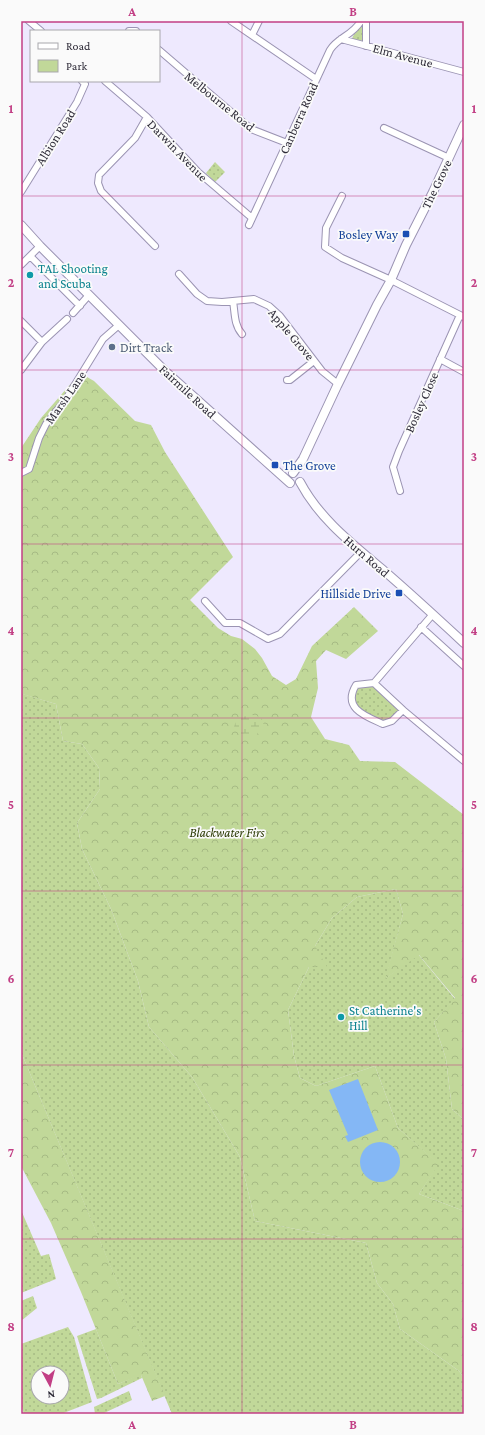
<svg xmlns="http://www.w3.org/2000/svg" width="485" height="1435" viewBox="0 0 485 1435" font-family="'Crimson Pro',serif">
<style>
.green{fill:url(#green-dots);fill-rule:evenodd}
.forest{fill:url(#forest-crowns)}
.wetland{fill:url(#wetland-marsh)}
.water{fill:#84b7f5}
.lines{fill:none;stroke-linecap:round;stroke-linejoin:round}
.street-casing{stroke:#9b94b3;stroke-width:8}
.secondary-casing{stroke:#9b94b3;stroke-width:10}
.street{stroke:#fff;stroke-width:6}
.secondary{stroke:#fff;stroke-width:8}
.grid{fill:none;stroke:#c23f85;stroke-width:1;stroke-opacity:0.55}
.transit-dot{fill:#1a4fb4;stroke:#fafafa;stroke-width:1.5}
.culture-dot{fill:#0f9aa8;stroke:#fafafa;stroke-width:1.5}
.service-dot{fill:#5c6f8a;stroke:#fafafa;stroke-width:1.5}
.labels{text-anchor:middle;stroke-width:3.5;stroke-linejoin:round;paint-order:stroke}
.street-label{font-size:13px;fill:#2d2a37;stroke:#fafafa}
.transit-label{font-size:13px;fill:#164399;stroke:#fafafa;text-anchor:end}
.culture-label{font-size:13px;fill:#0d838f;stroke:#fafafa;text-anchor:start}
.service-label{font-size:13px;fill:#4e5e75;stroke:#fafafa;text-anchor:start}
.park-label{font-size:13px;font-style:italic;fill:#293800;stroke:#fafafa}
.neatline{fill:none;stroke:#c23f85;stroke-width:1.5}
.grid-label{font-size:13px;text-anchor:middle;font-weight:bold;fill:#c23f85}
</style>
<defs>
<pattern id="green-dots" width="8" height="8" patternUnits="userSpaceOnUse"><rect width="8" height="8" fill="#c1d899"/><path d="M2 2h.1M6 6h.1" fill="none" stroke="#a6ba84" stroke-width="1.8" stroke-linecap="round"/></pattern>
<pattern id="forest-crowns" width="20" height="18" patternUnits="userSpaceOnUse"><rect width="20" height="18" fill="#c1d899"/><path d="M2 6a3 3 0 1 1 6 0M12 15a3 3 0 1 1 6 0" fill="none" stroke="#a6ba84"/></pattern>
<pattern id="wetland-marsh" width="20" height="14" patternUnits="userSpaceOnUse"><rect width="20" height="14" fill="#c1d899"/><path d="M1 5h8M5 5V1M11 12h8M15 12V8" fill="none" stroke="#a6ba84"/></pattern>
</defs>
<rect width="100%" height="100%" fill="#eee9fe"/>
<path class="green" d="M362 25 364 26 363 41 352 39 353 36Z
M215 162 225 172 215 182 206 173Z
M373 686 399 710 390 720 383 722C368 714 344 708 357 687Z
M21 692 23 694 56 704 63 741 82 744 99 768 100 789 77 823 82 849 111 909 138 981 149 1027 192 1077 240 1157 255 1221 366 1243 377 1283 393 1304 400 1329 459 1371 464 1378V1414H172L21 1052Z
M396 889 403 914 386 978 418 954 455 999 434 1022 446 1059 452 1109 464 1120V1211L419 1194 438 1164 398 1128 375 1066 316 1086 300 1078 294 1056 288 1010 309 967 315 946 332 918 357 897Z
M21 1210 41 1256 49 1254 56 1279 21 1293Z
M33 1296 37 1308 21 1321V1301Z
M68 1327 74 1337 92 1402 61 1414H24L21 1405V1344ZM38 1373H62V1397H38Z
M96 1329 118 1384 141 1374 142 1378 101 1398 97 1399 77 1336Z
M129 1391 132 1400 102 1414H95L94 1407Z"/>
<path class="forest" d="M80 373 94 381 135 421 151 425 165 452 233 557 190 600 218 628 231 636 242 639 255 649 262 658 272 676 286 685 296 679 312 646 354 607 378 631 346 659 326 650 316 661 318 688 311 717 325 739 349 745 360 761 395 762 464 815V1120L452 1109 446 1059 434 1022 455 998 419 955 385 979 403 914 396 889 357 897 332 918 315 946 327 967H309L288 1010 294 1056 300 1078 316 1086 375 1066 398 1128 439 1164 419 1194 464 1211V1378L459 1371 400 1329 393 1304 377 1283 366 1243 255 1221 240 1157 192 1077 149 1027 138 981 111 909 82 849 77 823 100 789 99 768 82 744 63 741 56 704 22 694 21 692V448L41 418Z
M21 1052 165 1396 152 1401 141 1375 118 1384 81 1292 51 1223 21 1166Z"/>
<path class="wetland" d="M253 715C261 717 263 718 264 727L259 729 257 735 249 737 242 736 234 727C236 717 245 716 253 715Z"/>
<path class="water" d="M358 1079 378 1130 348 1142 345 1136 348 1135 329 1090Z
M360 1162a20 20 0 1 1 40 0a20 20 0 1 1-40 0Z"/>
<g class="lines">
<defs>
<path id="street" d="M29 21 41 31
M231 21 316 79
M129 31H136
M252 35 259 21
M341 39 464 72
M366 46V21
M159 50 251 129 287 143
M105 81 147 117 198 172 252 218
M147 117 135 138 99 175 98 183 101 191 155 246
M384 128 449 158
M21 192 77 102 85 84 82 81
M342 196 326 228 325 247 342 258 391 280 464 317
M249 225 330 50C338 37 352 36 361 21
M30 256 80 306
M21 265 40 246
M179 274 197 294 207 301 222 302 254 299 269 306 280 316 322 371 338 384
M233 301C235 313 234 325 242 334
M73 313 89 295
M21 321 42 342
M440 359 464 372
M21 370 42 342 67 319
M287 380H290L314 361
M21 473 29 469 39 438 46 424 66 399 103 339 119 325
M400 491 393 467 399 451 460 315
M205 601 225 623H240L268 639 280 634 361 552
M433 614 374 683 403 710 464 761
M421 627 464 666
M374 683 356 685C342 708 365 716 383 724L392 721 403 710"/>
<path id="secondary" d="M21 225 40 246 166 372 290 483
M293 473 303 459 337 386 377 305 391 280 406 245 433 192 464 125
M300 482C319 518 351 543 382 569 410 593 437 618 464 643"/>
</defs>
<use href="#street" class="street-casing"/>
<use href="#secondary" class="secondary-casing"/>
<use href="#street" class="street"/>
<use href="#secondary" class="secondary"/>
</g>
<path class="grid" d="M242 21V1414M21 196H464M21 370H464M21 544H464M21 718H464M21 891H464M21 1065H464M21 1239H464"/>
<g class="transit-dot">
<rect x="402" y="230" width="8" height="8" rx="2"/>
<rect x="271" y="461" width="8" height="8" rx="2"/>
<rect x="395" y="589" width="8" height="8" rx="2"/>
</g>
<g class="culture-dot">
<circle cx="30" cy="275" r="4"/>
<circle cx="341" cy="1017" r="4"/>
</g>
<circle class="service-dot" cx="112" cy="347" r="4"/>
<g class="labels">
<g class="street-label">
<text transform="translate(403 55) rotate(15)" y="5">Elm Avenue</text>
<text transform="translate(220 101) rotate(39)" y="5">Melbourne Road</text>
<text transform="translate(298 118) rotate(-66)" y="5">Canberra Road</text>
<text transform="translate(55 137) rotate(-58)" y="5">Albion Road</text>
<text transform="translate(178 150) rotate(46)" y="5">Darwin Avenue</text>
<text transform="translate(436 184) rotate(-64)" y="5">The Grove</text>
<text transform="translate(292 334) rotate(50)" y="5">Apple Grove</text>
<text transform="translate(188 391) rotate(43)" y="5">Fairmile Road</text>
<text transform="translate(65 397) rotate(-55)" y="5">Marsh Lane</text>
<text transform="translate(421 402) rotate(-66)" y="5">Bosley Close</text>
<text transform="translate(367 556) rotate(41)" y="5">Hurn Road</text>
</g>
<g class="transit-label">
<text x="398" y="239">Bosley Way</text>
<text x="283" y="470" text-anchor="start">The Grove</text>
<text x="391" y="598">Hillside Drive</text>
</g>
<g class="culture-label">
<text x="38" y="273">TAL Shooting<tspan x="38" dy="15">and Scuba</tspan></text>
<text x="349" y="1015">St Catherine's<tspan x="349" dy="15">Hill</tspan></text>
</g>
<g class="service-label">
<text x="120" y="352">Dirt Track</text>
</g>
<g class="park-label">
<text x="227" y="837">Blackwater Firs</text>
</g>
</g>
<rect width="485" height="1435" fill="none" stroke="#fafafa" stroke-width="44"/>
<rect x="30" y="30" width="130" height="52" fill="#fafafa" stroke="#a8a7ac"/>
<rect x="38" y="43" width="20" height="6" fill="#ffffff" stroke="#a8a7ac"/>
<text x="66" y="50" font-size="12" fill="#2d2a37">Road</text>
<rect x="38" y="60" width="20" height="12" fill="#c1d899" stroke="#a8a7ac"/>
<text x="66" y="70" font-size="12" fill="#2d2a37">Park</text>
<g transform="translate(50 1385) rotate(173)"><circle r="19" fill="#fafafa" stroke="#a8a7ac"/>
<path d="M0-3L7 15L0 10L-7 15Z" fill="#c23f85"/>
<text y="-6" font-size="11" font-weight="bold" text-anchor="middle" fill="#2d2a37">N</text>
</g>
<rect x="22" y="22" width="441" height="1391" class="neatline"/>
<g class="grid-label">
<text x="132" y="16">A</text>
<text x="353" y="16">B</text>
<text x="11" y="113">1</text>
<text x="474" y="113">1</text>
<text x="11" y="287">2</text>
<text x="474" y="287">2</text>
<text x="11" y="461">3</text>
<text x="474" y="461">3</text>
<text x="11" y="635">4</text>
<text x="474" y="635">4</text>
<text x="11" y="809">5</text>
<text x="474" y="809">5</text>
<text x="11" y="983">6</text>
<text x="474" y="983">6</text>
<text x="11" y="1157">7</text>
<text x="474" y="1157">7</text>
<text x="11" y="1331">8</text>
<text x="474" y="1331">8</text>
<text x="132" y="1429">A</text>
<text x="353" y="1429">B</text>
</g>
</svg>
